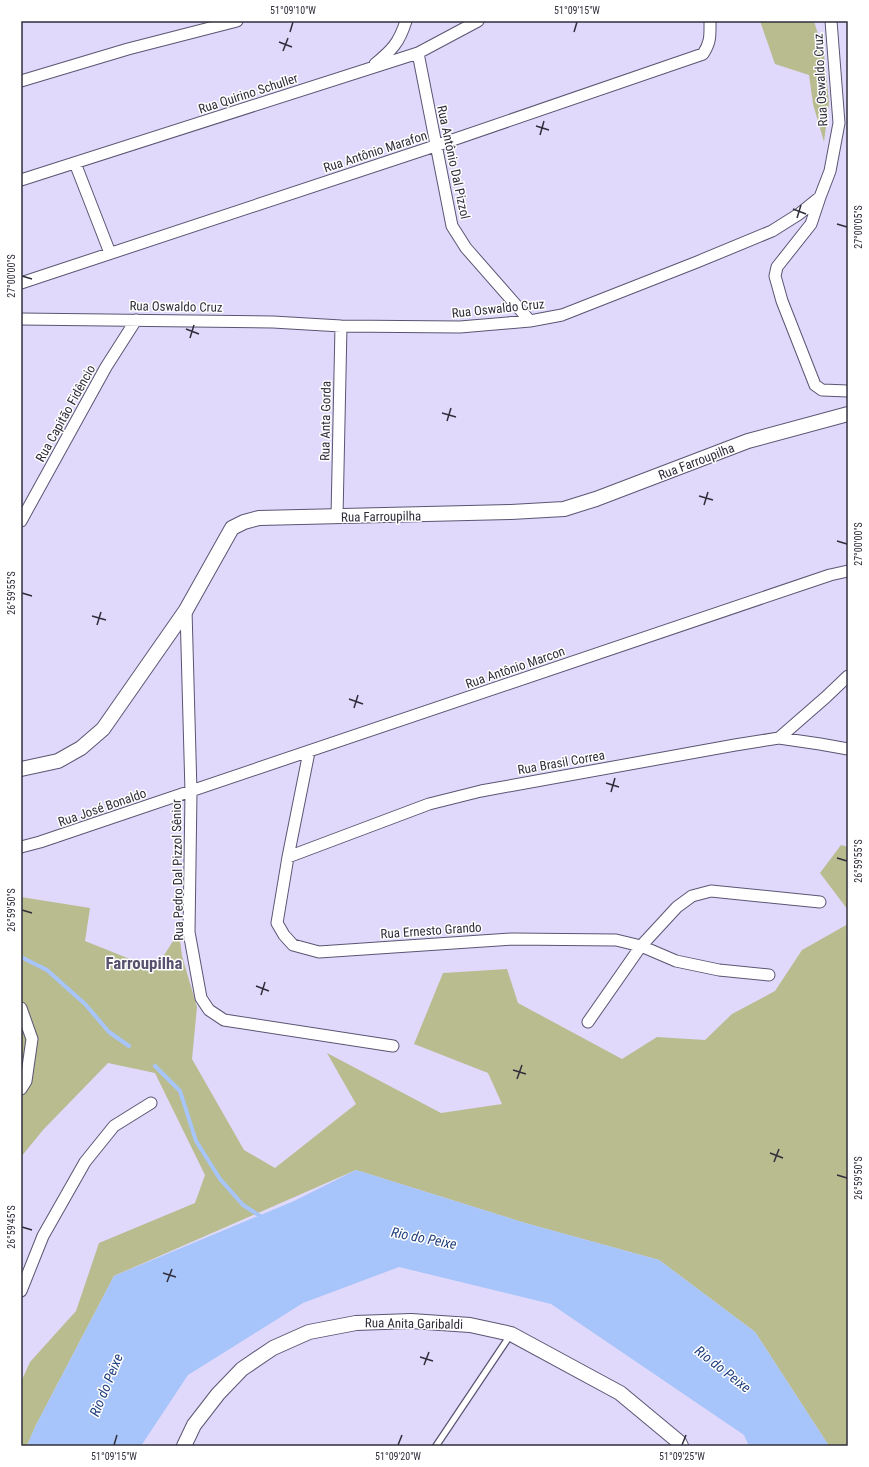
<svg xmlns="http://www.w3.org/2000/svg" width="869" height="1467" viewBox="0 0 869 1467" font-family="'Roboto Condensed',sans-serif">
<style>
.green{fill:#b8bc8f}
.water{fill:#a7c5fa}
.lines{fill:none;stroke-linecap:round;stroke-linejoin:round}
.stream{stroke:#a7c5fa;stroke-width:4}
.service-casing{stroke:#5b5572;stroke-width:8}
.minor-casing{stroke:#5b5572;stroke-width:13}
.tertiary-casing{stroke:#5b5572;stroke-width:16}
.service{stroke:#fff;stroke-width:5.5}
.minor{stroke:#fff;stroke-width:11}
.tertiary{stroke:#fff;stroke-width:14}
.ticks{fill:none;stroke:#312e3b;stroke-width:1.5}
.labels{text-anchor:middle;stroke-width:3;stroke-linejoin:round;paint-order:stroke}
.street-label{font-size:13px;fill:#312e3b;stroke:#fff}
.water-label{font-size:14px;font-style:italic;fill:#20407e;stroke:#fff}
.district-label{font-size:17px;font-weight:bold;fill:#58516e;stroke:#fff}
.neatline{fill:none;stroke:#312e3b;stroke-width:1.5}
.ticks-label{font-size:10px;text-anchor:middle;fill:#312e3b}
</style>
<rect width="100%" height="100%" fill="#e0d9fc"/>
<path class="green" d="M760 21H814L824 54 829 103 824 142 813 104 809 75 775 64Z
M841 845 848 847V910L820 873Z
M21 897 90 908 85 941 155 969 179 932 182 956 197 1007 192 1059 244 1150 275 1168 356 1104 327 1053 441 1113 502 1104 488 1073 414 1044 443 973 507 969 518 1003 622 1059 657 1037 705 1040 732 1014 775 991 802 950 848 924V1446H829L755 1332 659 1260 525 1223 356 1170 114 1276 35 1427 27 1446H21V1382L30 1362 76 1311 99 1243 195 1203 205 1175 155 1073 108 1063 43 1130 21 1157Z"/>
<path class="water" d="M356 1170 525 1223 659 1260 755 1332 829 1446H749L744 1435 551 1304 399 1267 303 1303 188 1375 141 1446H27L35 1427 114 1276 294 1201Z"/>
<g class="lines">
<path class="stream" d="M21 957 47 970 85 1004 109 1032 129 1046
M155 1066 180 1091 196 1141 220 1179 243 1205 263 1218"/>
<defs>
<path id="service" d="M436 1446 511 1334"/>
<path id="minor" d="M418 53 452 226 466 248 530 321
M375 64C392 50 399 43 406 21
M21 81 128 49 237 21
M75 163 110 253
M21 180 418 53 478 21
M820 197 811 224 777 267 775 276 782 301 815 385 822 390 848 391
M21 283 435 146 703 54C711 42 710 35 710 21
M21 319 273 322 341 326 460 327 530 321 562 315 697 262 772 231 799 214 820 197 830 171 839 123 831 21
M337 517 341 326
M21 521 106 367 136 320
M186 610 191 792 189 932 201 998 209 1010 224 1020 393 1046
M779 738 826 697 848 676
M309 752 288 857 277 923 284 935 293 945 319 952 512 939 616 940 641 946 676 961 719 970 769 975
M21 847 40 842 830 575 848 571
M288 857 429 804 481 791 735 745 779 738 820 744 848 749
M21 1008 32 1039 26 1081 21 1089
M588 1022 641 946 677 907 692 896 711 891 820 902
M21 1291 43 1236 85 1162 114 1126 151 1103"/>
<path id="tertiary" d="M21 769 58 761 81 748 103 729 186 610 232 528 244 522 259 518 511 512 564 509 596 499 748 441 848 414
M184 1446 194 1425 218 1394 242 1369 273 1348 309 1332 356 1323 411 1321 470 1325 511 1334 620 1393 679 1442 681 1446"/>
</defs>
<use href="#service" class="service-casing"/>
<use href="#minor" class="minor-casing"/>
<use href="#tertiary" class="tertiary-casing"/>
<use href="#service" class="service"/>
<use href="#minor" class="minor"/>
<use href="#tertiary" class="tertiary"/>
</g>
<path class="ticks" d="M290 32 293 22M574 32 577 22M279 42 292 47M283 51 288 38M536 126 549 130M540 135 544 121M793 209 806 214M797 218 801 205M837 224 847 227M22 276 32 279M186 329 199 334M190 338 194 325M442 413 456 417M447 421 451 408M699 496 713 500M704 505 708 492M837 541 847 544M22 593 32 596M92 616 106 620M97 625 101 612M349 699 363 704M354 708 358 695M606 783 619 787M611 792 615 778M837 858 847 861M22 910 32 913M256 986 269 991M261 995 265 982M513 1070 526 1074M517 1079 522 1065M770 1153 783 1158M774 1162 779 1149M837 1175 847 1178M22 1227 32 1230M163 1273 176 1277M167 1282 172 1269M420 1357 433 1361M424 1365 429 1352M114 1445 117 1435M398 1445 402 1435M682 1445 686 1435"/>
<g class="labels">
<g class="street-label">
<text transform="translate(820 80) rotate(-93)" y="5">Rua Oswaldo Cruz</text>
<text transform="translate(248 93) rotate(-18)" y="5">Rua Quirino Schuller</text>
<text transform="translate(375 151) rotate(-18)" y="5">Rua Antônio Marafon</text>
<text transform="translate(454 162) rotate(78)" y="5">Rua Antônio Dal Pizzol</text>
<text transform="translate(176 306) rotate(1)" y="5">Rua Oswaldo Cruz</text>
<text transform="translate(498 308) rotate(-6)" y="5">Rua Oswaldo Cruz</text>
<text transform="translate(65 413) rotate(-61)" y="5">Rua Capitão Fidêncio</text>
<text transform="translate(325 421) rotate(-89)" y="5">Rua Anta Gorda</text>
<text transform="translate(696 461) rotate(-21)" y="5">Rua Farroupilha</text>
<text transform="translate(381 516) rotate(-1)" y="5">Rua Farroupilha</text>
<text transform="translate(515 667) rotate(-19)" y="5">Rua Antônio Marcon</text>
<text transform="translate(561 762) rotate(-10)" y="5">Rua Brasil Correa</text>
<text transform="translate(102 807) rotate(-19)" y="5">Rua José Bonaldo</text>
<text transform="translate(177 870) rotate(-91)" y="5">Rua Pedro Dal Pizzol Sênior</text>
<text transform="translate(431 930) rotate(-4)" y="5">Rua Ernesto Grando</text>
<text transform="translate(414 1323) rotate(1)" y="5">Rua Anita Garibaldi</text>
</g>
<g class="water-label">
<text transform="translate(424 1238) rotate(11)" y="5">Rio do Peixe</text>
<text transform="translate(723 1369) rotate(38)" y="5">Rio do Peixe</text>
<text transform="translate(106 1385) rotate(-68)" y="5">Rio do Peixe</text>
</g>
<g class="district-label">
<text x="144" y="969">Farroupilha</text>
</g>
</g>
<rect width="869" height="1467" fill="none" stroke="#ffffff" stroke-width="44"/>
<rect x="22" y="22" width="825" height="1423" class="neatline"/>
<g class="ticks-label">
<text x="293" y="14">51°09'10"W</text>
<text x="577" y="14">51°09'15"W</text>
<text transform="translate(858 227) rotate(-90)" y="4">27°00'05"S</text>
<text transform="translate(11 276) rotate(-90)" y="4">27°00'00"S</text>
<text transform="translate(858 544) rotate(-90)" y="4">27°00'00"S</text>
<text transform="translate(11 593) rotate(-90)" y="4">26°59'55"S</text>
<text transform="translate(858 861) rotate(-90)" y="4">26°59'55"S</text>
<text transform="translate(11 910) rotate(-90)" y="4">26°59'50"S</text>
<text transform="translate(858 1178) rotate(-90)" y="4">26°59'50"S</text>
<text transform="translate(11 1227) rotate(-90)" y="4">26°59'45"S</text>
<text x="114" y="1460">51°09'15"W</text>
<text x="398" y="1460">51°09'20"W</text>
<text x="682" y="1460">51°09'25"W</text>
</g>
</svg>
